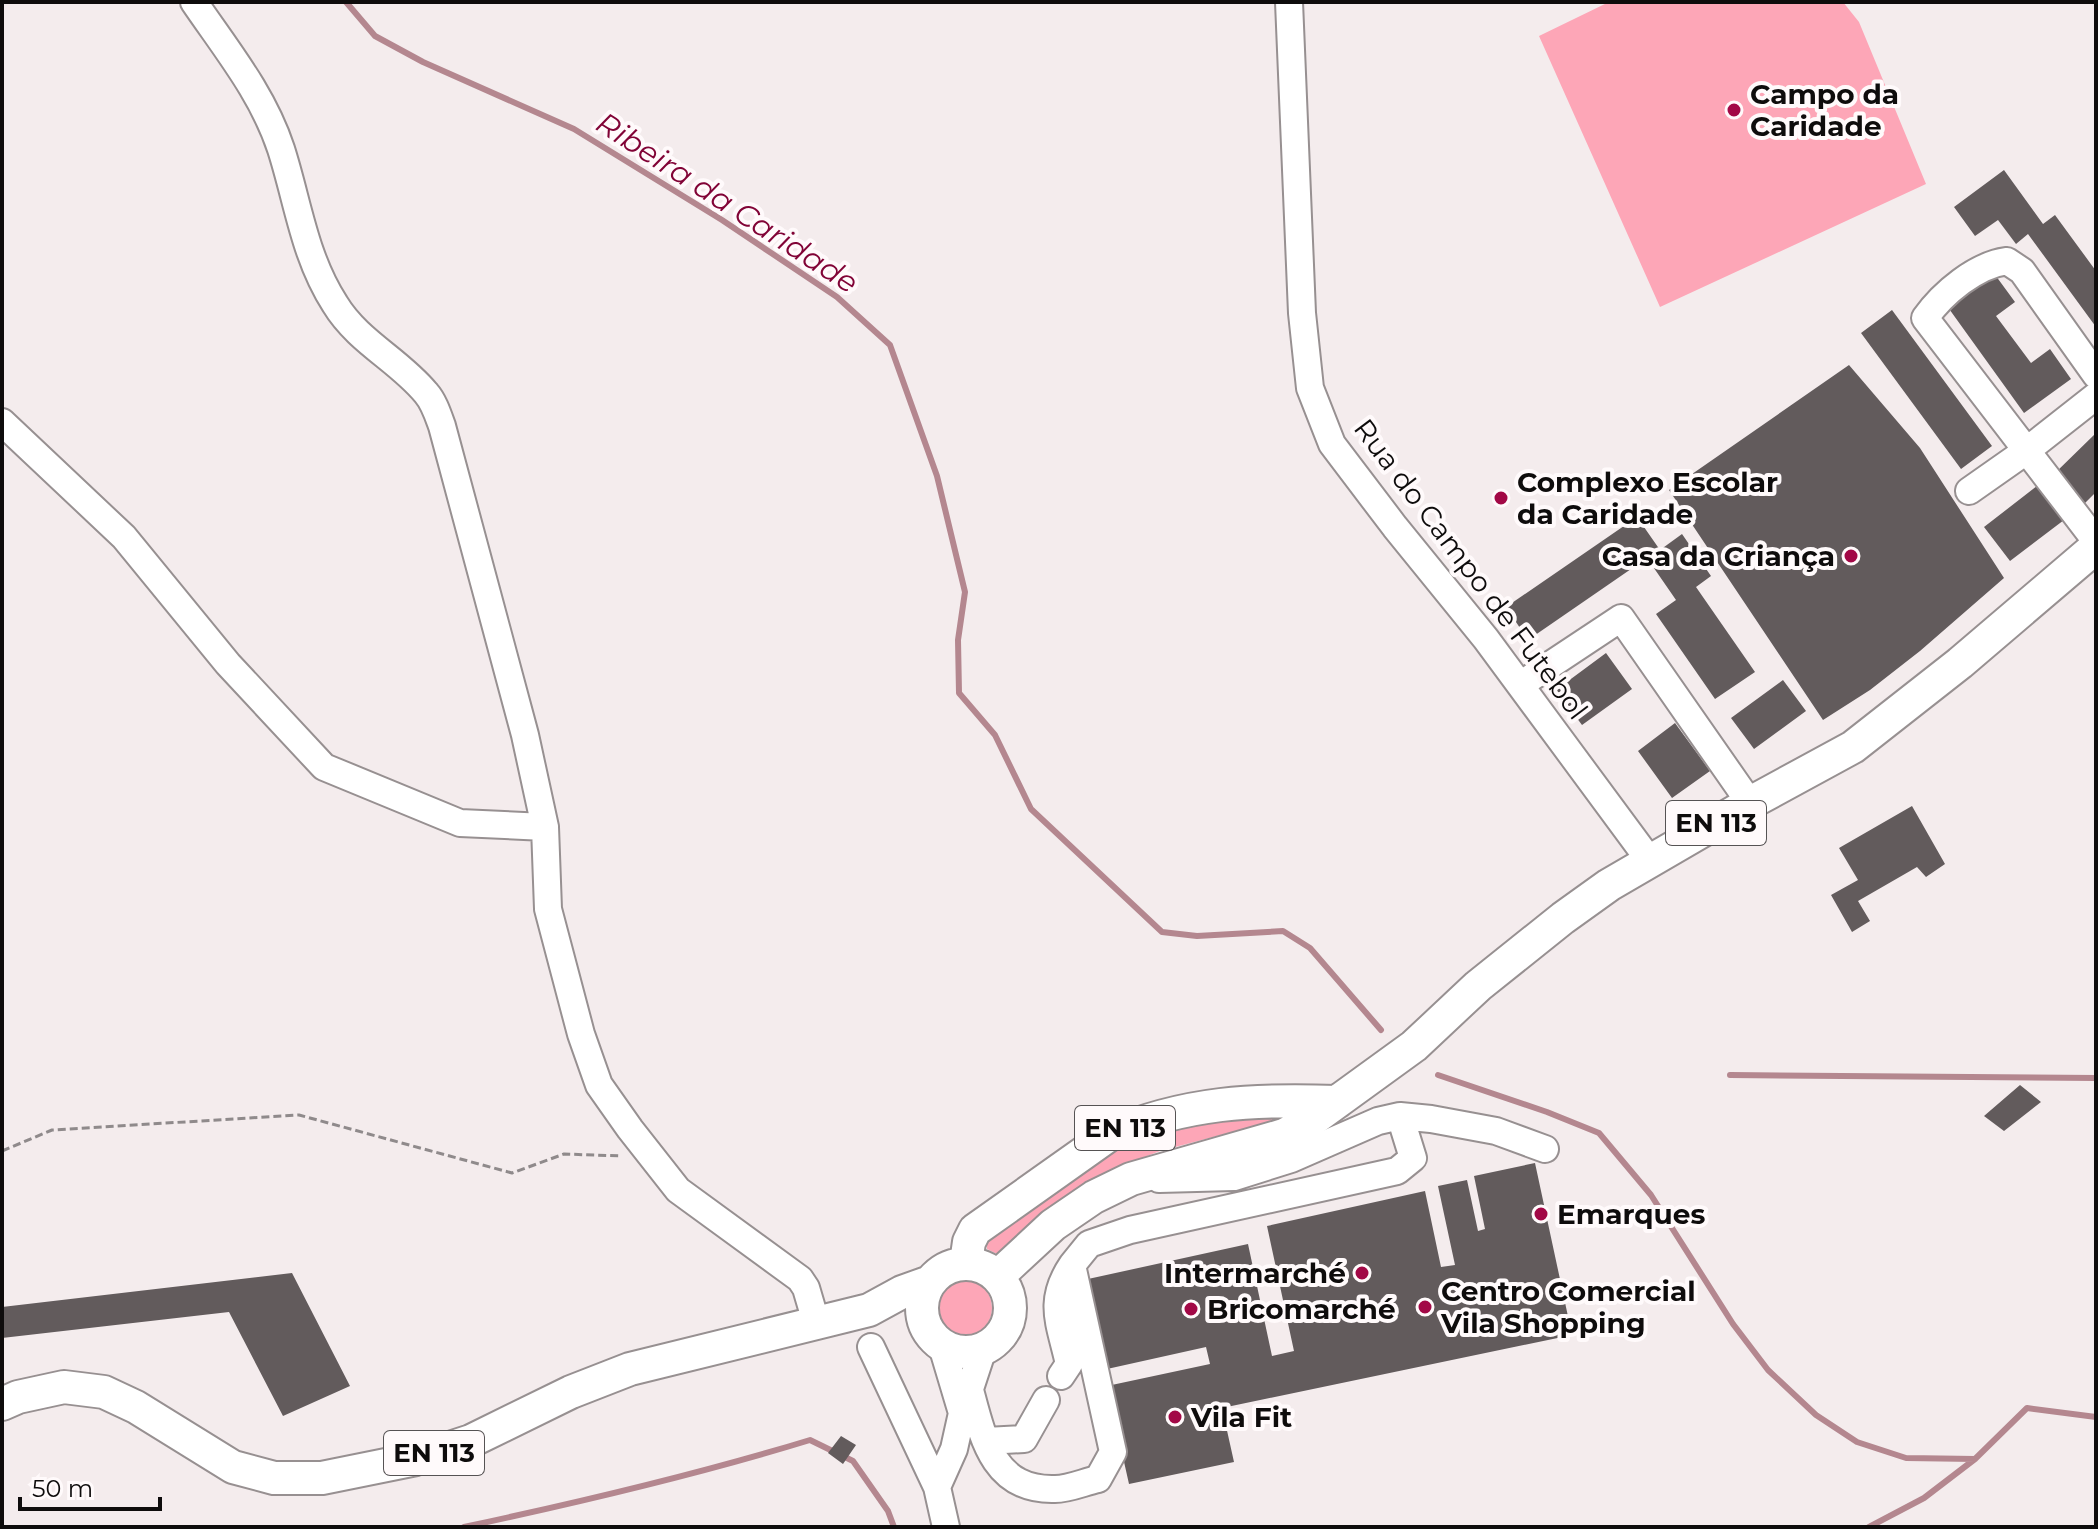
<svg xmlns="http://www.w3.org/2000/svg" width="2098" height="1529" viewBox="0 0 2098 1529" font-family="Montserrat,sans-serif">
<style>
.green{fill:#fda6b7}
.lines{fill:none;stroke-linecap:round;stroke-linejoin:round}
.stream{stroke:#b4878f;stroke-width:6}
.building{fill:#625b5c}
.minor-casing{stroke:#979091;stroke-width:30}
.major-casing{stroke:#979091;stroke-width:36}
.path{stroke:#8f8a8b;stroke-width:3;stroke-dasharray:8 4;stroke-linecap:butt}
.minor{stroke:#fff;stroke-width:26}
.major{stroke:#fff;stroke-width:32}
.poi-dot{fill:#a20846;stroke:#fffafb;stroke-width:3}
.labels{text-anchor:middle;stroke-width:8;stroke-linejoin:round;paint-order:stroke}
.shield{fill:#fffafb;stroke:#565354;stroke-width:2}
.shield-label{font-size:26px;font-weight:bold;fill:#0e0c0c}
.poi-label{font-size:28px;font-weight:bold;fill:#0e0c0c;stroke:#fffafb;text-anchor:start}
.street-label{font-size:28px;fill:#0e0c0c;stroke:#fffafb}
.water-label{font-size:30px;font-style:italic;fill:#810336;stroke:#fffafb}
</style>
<rect width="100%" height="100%" fill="#f4eced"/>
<path class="green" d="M1609 2H1843L1859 22 1926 184 1660 307 1539 36Z
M1231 1116H1293L1160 1151 1129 1163 1080 1189 1002 1253H995L987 1249 986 1239 1119 1141Z
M934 1308a29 29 0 1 1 58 0a29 29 0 1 1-58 0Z"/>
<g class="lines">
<path class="stream" d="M346 2 375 36 423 62 574 129 722 220 837 297 890 345 937 476 965 592 958 640 959 693 995 735 1031 809 1162 932 1197 936 1283 931 1310 948 1381 1030
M1438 1075 1547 1112 1599 1133 1651 1195 1733 1324 1768 1370 1816 1415 1857 1442 1906 1458 1975 1459
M1730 1075 2096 1078
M464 1527C581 1502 696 1475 810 1440L853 1461 888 1511 894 1527
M1869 1527 1924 1498 1975 1459 2027 1408 2096 1417"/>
</g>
<path class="building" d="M2004 170 2043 224 2055 215 2096 271V327L2028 234 2016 244 1998 220 1975 236 1954 207Z
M1993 272 2015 302 1996 316 2031 363 2050 349 2071 379 2024 413 1947 306Z
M1892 310 1992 446 1961 469 1861 333Z
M1849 365 1920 448 2004 578 1920 651 1870 690 1823 720 1669 490Z
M2096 433V492L2082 506 2052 476Z
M2037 486 2064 520 2010 561 1984 527Z
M1637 517 1660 550 1682 534 1711 576 1696 587 1755 672 1715 699 1656 614 1676 600 1647 558 1528 640 1506 607Z
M1606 653 1632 689 1582 725 1556 690Z
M1783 680 1806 711 1754 749 1731 718Z
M1675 723 1710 771 1672 798 1638 751Z
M1912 806 1945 864 1926 877 1917 867 1858 901 1870 921 1852 932 1831 895 1858 880 1839 848Z
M2020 1085 2041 1102 2004 1131 1984 1116Z
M1535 1163 1572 1335 1222 1408 1234 1462 1129 1484 1107 1386 1210 1364 1206 1347 1107 1369 1088 1279 1248 1244 1272 1356 1294 1351 1267 1226 1425 1191 1441 1267 1455 1265 1438 1186 1467 1180 1478 1231 1485 1229 1474 1176Z
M292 1273 350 1386 283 1416 229 1312 2 1338V1307Z
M841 1436 856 1445 843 1464 828 1453Z"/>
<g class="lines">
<defs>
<path id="minor" d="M194 2C226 49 263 94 281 149 298 202 304 256 335 304 358 342 399 360 426 393 434 402 438 415 442 426L525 735 545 827 548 909 581 1034 599 1085 630 1129 678 1190 800 1279 806 1288 816 1322
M1289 2 1302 313 1310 388 1332 444 1395 527 1486 639 1650 861
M2096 375 2022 271 2007 261C1976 265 1943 293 1925 318L2096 541
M2 422 124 537 228 664 324 767 460 823 545 827
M1969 491 2026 451 2096 396
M1520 685 1621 618 1750 803
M1159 1179 1234 1177 1291 1159 1378 1121 1400 1116 1431 1119 1496 1131 1545 1149
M942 1346 962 1413
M871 1347 937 1487
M1061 1376 1069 1364C1060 1323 1047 1302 1072 1265
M970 1390C983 1439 994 1491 1055 1489 1069 1489 1084 1482 1098 1479L1113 1452 1072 1265 1089 1244 1130 1230 1397 1171 1413 1158 1400 1116
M986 1441 1024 1439 1046 1400
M946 1527 937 1487 954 1449 962 1413 983 1349"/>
<path id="major" d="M966 1263 969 1242 975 1230 1109 1135C1185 1102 1255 1099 1337 1102
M922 1308a44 44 0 1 1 88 0a44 44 0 1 1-88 0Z
M998 1276 1053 1225 1094 1197 1131 1179 1284 1135 1312 1120 1414 1046 1478 986 1563 918 1609 885 1750 803 1853 747 1960 663 2096 547
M2 1404 18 1397 64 1387 104 1392 136 1407 233 1467 274 1478H322L416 1459 471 1441 571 1392 630 1369 869 1310 902 1292 930 1282"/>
</defs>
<use href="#minor" class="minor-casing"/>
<use href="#major" class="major-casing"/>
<path class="path" d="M2 1151 52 1130 299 1115 512 1173 564 1154 622 1156"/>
<use href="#minor" class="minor"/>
<use href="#major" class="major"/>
</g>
<g class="poi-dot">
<circle cx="1734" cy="110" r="8"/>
<circle cx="1501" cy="498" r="8"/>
<circle cx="1851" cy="556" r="8"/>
<circle cx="1541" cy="1214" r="8"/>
<circle cx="1362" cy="1273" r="8"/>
<circle cx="1425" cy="1307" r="8"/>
<circle cx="1191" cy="1309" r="8"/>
<circle cx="1175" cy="1417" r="8"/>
</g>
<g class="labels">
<g class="shield">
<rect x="1666" y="801" width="100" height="44" rx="6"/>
<rect x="1075" y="1106" width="100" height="44" rx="6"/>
<rect x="384" y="1431" width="100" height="44" rx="6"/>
</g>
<g class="shield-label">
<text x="1716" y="832">EN 113</text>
<text x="1125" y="1137">EN 113</text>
<text x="434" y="1462">EN 113</text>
</g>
<g class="poi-label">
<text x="1750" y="104">Campo da<tspan x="1750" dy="32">Caridade</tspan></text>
<text x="1517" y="492">Complexo Escolar<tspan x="1517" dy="32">da Caridade</tspan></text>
<text x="1835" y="566" text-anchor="end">Casa da Criança</text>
<text x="1557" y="1224">Emarques</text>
<text x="1346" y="1283" text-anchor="end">Intermarché</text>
<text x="1441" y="1301">Centro Comercial<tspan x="1441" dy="32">Vila Shopping</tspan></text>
<text x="1207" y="1319">Bricomarché</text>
<text x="1191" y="1427">Vila Fit</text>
</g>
<g class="street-label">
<text transform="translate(1471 569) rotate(53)" y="10">Rua do Campo de Futebol</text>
</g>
<g class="water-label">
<text transform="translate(727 203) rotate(33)" y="10">Ribeira da Caridade</text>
</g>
</g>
<rect width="2098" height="1529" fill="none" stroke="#0e0c0c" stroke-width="8"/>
<path d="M20 1497v12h140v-12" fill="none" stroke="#0e0c0c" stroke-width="4"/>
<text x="32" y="1497" font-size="24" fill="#0e0c0c" stroke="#fffafb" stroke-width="6" paint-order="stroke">50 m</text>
</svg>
